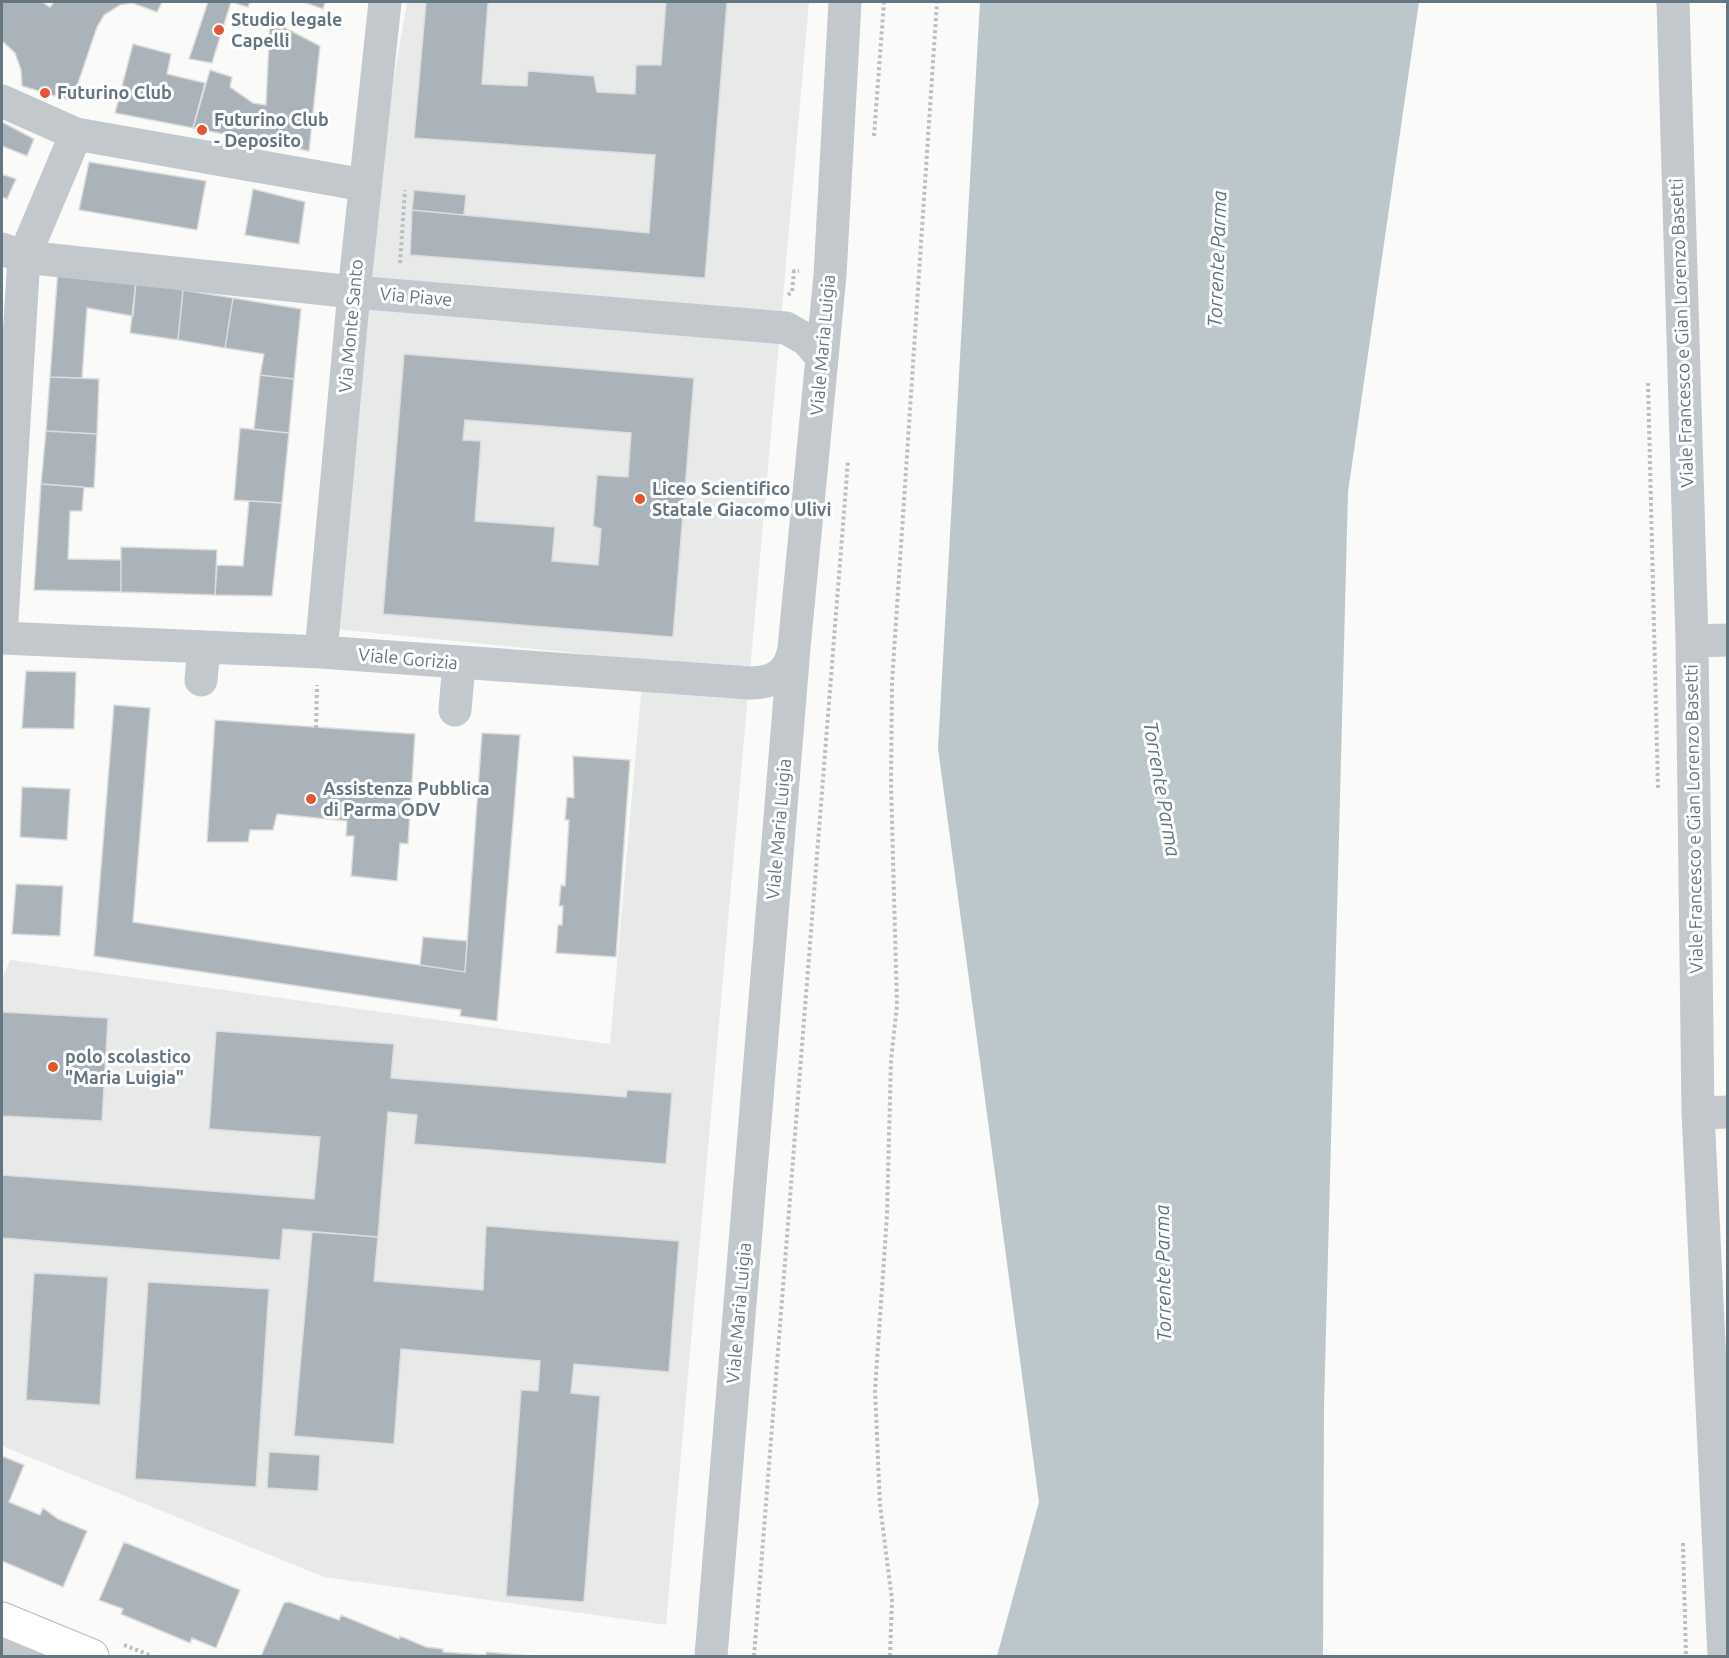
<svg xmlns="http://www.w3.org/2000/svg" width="1729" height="1658" viewBox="0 0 1729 1658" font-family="Ubuntu,sans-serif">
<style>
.built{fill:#e8e9e9}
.water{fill:#bbc7cb}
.building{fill:#aab3b9;stroke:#dcdcda;stroke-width:1.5;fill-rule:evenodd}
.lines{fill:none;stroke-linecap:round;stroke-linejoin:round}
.major-casing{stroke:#b5babe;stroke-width:35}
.path{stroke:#bbbfc2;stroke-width:4;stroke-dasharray:3 3;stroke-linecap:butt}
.minor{stroke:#c3c8cc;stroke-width:33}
.major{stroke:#fff;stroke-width:33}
.poi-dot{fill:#e4572e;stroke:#fff;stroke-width:2}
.labels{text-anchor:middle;stroke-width:6;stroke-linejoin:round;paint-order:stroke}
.poi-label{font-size:18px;font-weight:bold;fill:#657683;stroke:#fff;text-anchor:start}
.street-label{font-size:18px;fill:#657683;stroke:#fff}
.water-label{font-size:20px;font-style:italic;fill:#60757c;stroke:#fff}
</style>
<rect width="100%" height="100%" fill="#fafaf8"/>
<path class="built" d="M407 2H809L666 1625 324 1577 2 1446V979L10 960 610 1044 644 660 335 629 389 106Z"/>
<path class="water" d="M980 2H1419L1348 492 1324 1407 1323 1656H997L1039 1502 938 748Z"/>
<path class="building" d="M2 2H42L50 7 54 2H162L157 12 132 3 120 5 104 15 97 27 72 101 22 86 21 70 15 53 2 41Z
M208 2H250L248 7 231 2 212 63 189 59Z
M304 2H325L323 9Z
M426 2H488L482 84 527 86 528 71 594 76 597 92 635 94 636 65H661L666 2H727L705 278 410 255 412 210 649 233 655 155 414 138Z
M270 20 320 46 309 151 193 128 210 70 232 77 230 87 253 103 266 105Z
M133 44 171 54 167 74 205 83 193 128 115 113Z
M2 122 34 139 27 156 2 146Z
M89 162 206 181 197 230 79 210Z
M2 174 16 179 7 199 2 197Z
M253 189 305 202 299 244 245 235Z
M414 190 466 195 464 215 412 210Z
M58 269 136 282 133 316 87 308 82 378 50 377Z
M136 282 183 290 178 340 130 333Z
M183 290 233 298 225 348 178 340Z
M233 298 301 309 294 379 260 375 264 354 225 348Z
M404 354 694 378 673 637 383 614ZM465 420 631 433 628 477 597 475 593 526 601 529 598 565 552 561 555 527 475 521 481 441 463 440Z
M260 375 294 379 289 433 254 429Z
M50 377 99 379 97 434 46 431Z
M240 428 289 433 282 503 234 500Z
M46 431 97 434 94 488 41 484Z
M41 484 84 487 82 511H70L68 559 121 560V592L34 590Z
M249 501 282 503 272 596 215 595 217 565 243 566Z
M121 547 217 550 215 595 121 592Z
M26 671 76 672 74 729 22 728Z
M114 705 150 708 133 922 465 972 482 733 520 735 497 1021 460 1016 461 1010 94 956Z
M215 720 415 734 408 844 400 843 397 881 351 876 354 836H346L347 821 277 814 273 830H250L248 842H207Z
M573 756 630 760 616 957 556 953 558 925H562L563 906H559L561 885 565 886 569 820H565L567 797 574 798Z
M22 787 70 789 67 840 20 837Z
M16 884 63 886 60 936 12 934Z
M423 937 467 941 465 972 420 965Z
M2 1012 108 1018 102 1121 2 1116Z
M216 1031 394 1044 391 1078 626 1097 627 1090 672 1093 666 1164 414 1144 417 1115 388 1112 378 1237 283 1229 280 1260 2 1238V1175L314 1199 320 1137 209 1129Z
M486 1226 679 1241 669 1372 574 1364 571 1393 600 1396 584 1602 506 1596 521 1390 538 1391 540 1361 401 1349 394 1444 294 1436 312 1232 378 1237 374 1281 483 1290Z
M34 1273 108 1277 100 1405 26 1400Z
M148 1282 269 1289 256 1487 135 1479Z
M269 1452 320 1455 318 1491 267 1488Z
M2 1456 24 1465 9 1502 40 1515 43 1508 58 1519 87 1531 63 1587 2 1561Z
M124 1542 240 1590 216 1648 192 1638 190 1643 121 1614 123 1609 99 1600Z
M289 1602 339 1620 341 1615 399 1639 400 1636 426 1647 443 1649V1652L486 1655V1652L533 1656H261L284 1603Z"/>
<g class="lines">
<defs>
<path id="major" d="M2 1619 92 1656"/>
</defs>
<use href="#major" class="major-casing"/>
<path class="path" d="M874 136 884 2
M400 263 405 190
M788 295 792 292 794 271H799
M1648 383 1658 789
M316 728 317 685
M1683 1543 1686 1656
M124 1645 152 1656
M754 1656 848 461
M890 1656 892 1600 880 1505 875 1390 887 1215 891 1060 897 1006 891 784 892 682 937 2"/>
<path class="minor" d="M1673 2 1692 641 1698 1113 1724 1656
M2 101 76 134 364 185
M2 249 24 257 354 292 786 328 807 340 822 357
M2 620 24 257 76 134
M2 638 321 652 750 683C775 683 790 673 794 648
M1692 641 1728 640
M321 652 354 292 385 2
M201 680 204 647
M455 710 459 663
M1698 1113 1728 1112
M2 1641 37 1656
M711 1656 794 648 830 275 845 2"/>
<use href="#major" class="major"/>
</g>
<g class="poi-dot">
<circle cx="219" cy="30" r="6"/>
<circle cx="45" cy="93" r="6"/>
<circle cx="202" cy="130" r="6"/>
<circle cx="640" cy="499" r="6"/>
<circle cx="311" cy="799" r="6"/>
<circle cx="53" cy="1067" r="6"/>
</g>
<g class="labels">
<g class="poi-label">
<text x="231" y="26">Studio legale<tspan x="231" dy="21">Capelli</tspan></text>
<text x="57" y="99">Futurino Club</text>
<text x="214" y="126">Futurino Club<tspan x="214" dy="21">- Deposito</tspan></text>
<text x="652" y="495">Liceo Scientifico<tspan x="652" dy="21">Statale Giacomo Ulivi</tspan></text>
<text x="323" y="795">Assistenza Pubblica<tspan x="323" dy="21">di Parma ODV</tspan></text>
<text x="65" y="1063">polo scolastico<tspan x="65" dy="21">"Maria Luigia"</tspan></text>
</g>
<g class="street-label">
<text transform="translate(416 297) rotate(5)" y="6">Via Piave</text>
<text transform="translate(351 326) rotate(-85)" y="6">Via Monte Santo</text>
<text transform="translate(1682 333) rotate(-92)" y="6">Viale Francesco e Gian Lorenzo Basetti</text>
<text transform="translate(823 345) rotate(-85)" y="6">Viale Maria Luigia</text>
<text transform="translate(408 659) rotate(5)" y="6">Viale Gorizia</text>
<text transform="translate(1694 819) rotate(-91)" y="6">Viale Francesco e Gian Lorenzo Basetti</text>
<text transform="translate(779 829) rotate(-85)" y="6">Viale Maria Luigia</text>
<text transform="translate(739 1313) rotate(-85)" y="6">Viale Maria Luigia</text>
</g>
<g class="water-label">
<text transform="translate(1217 259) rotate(-88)" y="7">Torrente Parma</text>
<text transform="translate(1162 789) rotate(80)" y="7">Torrente Parma</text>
<text transform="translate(1163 1273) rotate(-91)" y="7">Torrente Parma</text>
</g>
</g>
<rect width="1729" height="1658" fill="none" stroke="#657683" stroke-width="6"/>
</svg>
